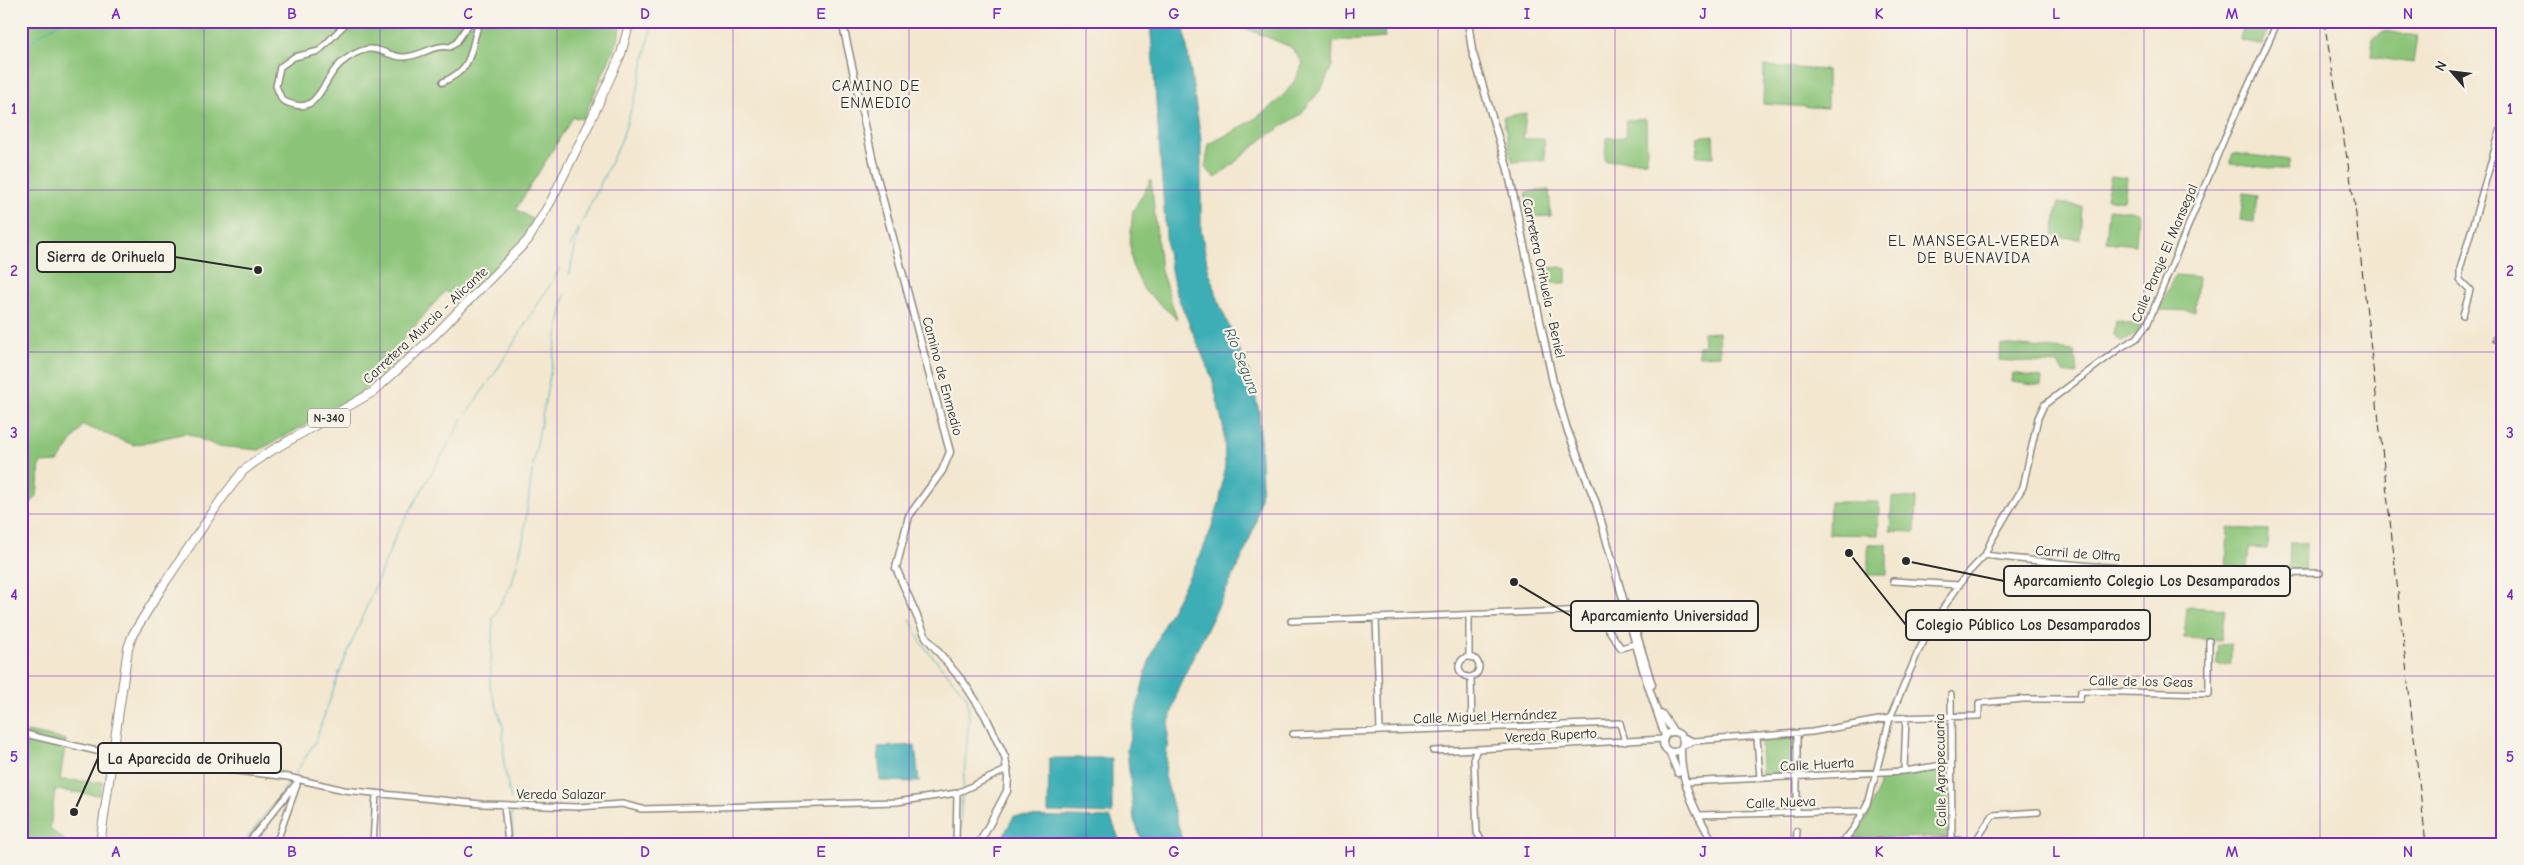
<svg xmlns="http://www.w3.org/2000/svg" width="2524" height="865" viewBox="0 0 2524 865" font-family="'Comic Neue',sans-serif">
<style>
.green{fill:#8bc478;stroke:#5b7852}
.water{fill:#3daeb6;stroke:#346c70}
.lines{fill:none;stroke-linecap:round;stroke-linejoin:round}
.stream{stroke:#3daeb6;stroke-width:1}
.minor-casing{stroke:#8f897e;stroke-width:8}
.major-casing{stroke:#8f897e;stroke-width:9}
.highway-casing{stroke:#8f897e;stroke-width:10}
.minor{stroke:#fff;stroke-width:5}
.major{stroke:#fff;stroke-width:6}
.highway{stroke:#fff;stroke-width:8}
.rail{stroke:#2b2b2b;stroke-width:1;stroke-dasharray:8 4;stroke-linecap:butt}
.grid{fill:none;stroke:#7b2cbf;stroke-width:1;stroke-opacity:0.55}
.labels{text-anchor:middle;stroke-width:4.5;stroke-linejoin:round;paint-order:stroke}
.shield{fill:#f7f3e8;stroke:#686764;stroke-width:1}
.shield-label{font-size:12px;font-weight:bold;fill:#2b2b2b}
.street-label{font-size:14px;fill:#2b2b2b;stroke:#f7f3e8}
.neighbourhood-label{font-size:15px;letter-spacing:1px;fill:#2b2b2b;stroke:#f7f3e8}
.water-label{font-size:15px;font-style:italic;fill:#31595c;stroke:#f7f3e8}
.leader{fill:none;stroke:#2b2b2b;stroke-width:2}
.callout-dot{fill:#2b2b2b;stroke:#f7f3e8;stroke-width:2}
.callout{fill:#f7f3e8;stroke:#2b2b2b;stroke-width:2}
.callout-label{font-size:15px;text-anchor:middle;font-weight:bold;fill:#2b2b2b}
.neatline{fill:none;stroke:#7b2cbf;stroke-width:2}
.grid-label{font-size:16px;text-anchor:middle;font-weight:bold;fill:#7b2cbf}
</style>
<rect width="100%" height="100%" fill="#f7f3e8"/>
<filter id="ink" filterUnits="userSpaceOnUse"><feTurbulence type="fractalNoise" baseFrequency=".02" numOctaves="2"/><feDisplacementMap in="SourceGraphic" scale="10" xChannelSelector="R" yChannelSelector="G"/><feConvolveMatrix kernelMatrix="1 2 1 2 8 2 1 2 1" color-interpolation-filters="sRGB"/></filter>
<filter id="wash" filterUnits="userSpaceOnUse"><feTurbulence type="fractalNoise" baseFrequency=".0096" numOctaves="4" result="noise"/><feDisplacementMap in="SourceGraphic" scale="20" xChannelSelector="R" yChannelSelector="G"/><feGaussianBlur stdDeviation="1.12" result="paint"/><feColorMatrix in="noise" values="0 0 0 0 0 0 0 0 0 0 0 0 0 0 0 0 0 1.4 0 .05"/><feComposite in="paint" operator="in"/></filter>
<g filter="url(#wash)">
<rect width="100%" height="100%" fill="#f3e7d0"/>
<path class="green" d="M21 21H621L618 40 583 119 573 117 516 209 535 221 517 248 459 303 445 291 401 342 409 350 354 399 259 450 217 446 186 433 134 445 83 425 58 462 40 463 37 496 21 514Z
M1199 21H1383L1385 38 1333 42 1332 66 1322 88 1300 115 1264 138 1216 178 1205 168 1209 144C1246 125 1289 104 1303 63L1291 47 1250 30Z
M2243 23 2270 27 2262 45 2240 40Z
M2384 31 2417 36 2413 63 2371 57 2373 38Z
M1764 66 1827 70V108L1763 104Z
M1526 113 1523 139H1544L1545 160 1512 162 1503 117Z
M1646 119 1647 161H1605L1606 138 1626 137V120Z
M1713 135 1714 157 1696 156 1698 137Z
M2233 153 2290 160 2287 170 2230 163Z
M2111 176 2127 178 2124 201 2106 198Z
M1151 180 1161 271 1177 319 1144 290 1132 265 1130 242 1133 211Z
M1549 190 1551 216 1529 217 1526 192Z
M2244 193 2257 195 2254 222 2240 220Z
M2058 203 2082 206 2080 239 2053 236Z
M2109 209 2138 212 2136 245 2106 242Z
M1566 267V283H1543L1541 268Z
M2175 275 2198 277 2195 311 2159 310Z
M2116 320 2142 326 2133 336 2122 342 2114 335Z
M1719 332 1720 355 1699 356 1698 346H1704L1703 333Z
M2000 344 2075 351 2077 375 2063 372 2058 364 1999 360Z
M2013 373 2042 378 2041 386 2012 382Z
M1892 497 1916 498 1915 532 1890 531Z
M1830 502H1879L1878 535 1829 534Z
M2228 528 2268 530 2267 549 2249 548 2247 569H2226Z
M2290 543H2306L2305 570 2289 569Z
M1868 544H1887V575H1868Z
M2187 607 2225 609 2221 640 2184 638Z
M2231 644V664L2217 665 2218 645Z
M27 732 66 740 60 780 102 782 99 795 55 790 50 829 69 844H21V780Z
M1792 739 1794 774 1762 776 1761 741Z
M1947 770 1948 837 1851 839C1867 823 1876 801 1880 779Z"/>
<path class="water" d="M1150 21H1183L1201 140V230L1208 268 1221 308 1249 372 1259 411 1262 485 1256 522 1244 554 1179 686 1169 723 1165 776 1183 844H1143L1134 820 1127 749 1147 667 1165 622 1201 554 1210 532 1220 500 1225 465 1224 430 1212 378 1175 290 1167 249Z
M915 745 919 782 880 781 878 747Z
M1049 758H1112V814L1048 812Z
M1014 816 1111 818 1121 844H999Z"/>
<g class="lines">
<path class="stream" d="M21 57 36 37 63 21
M570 247 621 141 638 88 652 24
M569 275 579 230
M467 413 495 373 561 267
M910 619 922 644 967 697 969 717 963 787
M295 774 315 742 340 671 397 533 463 419
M511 800 504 765 503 726 490 687 493 618 512 583 523 540 533 465 565 294
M512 809 513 844
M243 844 289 783
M959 844 962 795"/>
</g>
</g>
<g filter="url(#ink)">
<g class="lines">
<defs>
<path id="minor" d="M348 21 319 51 294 57 280 67 276 86 282 100C314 117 318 93 333 72 340 62 353 53 364 50 377 46 389 56 402 57 419 58 432 44 450 47L456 43 470 22 475 21 478 26C469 53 474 68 443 82
M2463 315 2470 290 2460 280V269L2503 121
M2496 339 2503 340
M1985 555C2095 569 2208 575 2320 573
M1893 581 1959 585
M1469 615V657
M1376 619 1380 731
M1291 621 1591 610H1595L1621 648 1635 644
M1459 667a10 10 0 1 1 20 0a10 10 0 1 1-20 0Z
M1471 677 1472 728
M1951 695 1952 843
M21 733 126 758 288 777 344 790 481 804 578 807 622 804 642 809 897 802 957 793 1008 769
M1293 734 1620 723 1625 742
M1797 734V812
M1681 736 1693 741
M1757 737 1760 778
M1682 746 1694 741 1812 732 1890 718 1979 716V703L2024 699H2080L2081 691 2209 694V641
M1433 751 1477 749
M1904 771 1906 717
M1685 782 1904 771 1950 764
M504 805 508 844
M1698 815 1864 811
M1796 843 1797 831
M247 844 299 780
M276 844 297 785
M373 844 376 793
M956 844 957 793
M1484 844 1477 833 1474 757 1477 749 1664 739
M1706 844V840
M1744 844 1976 840 1993 815 2038 812
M1841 844 1854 828 1868 804 1890 718 1918 652 1937 617 1966 575 1985 555 1990 543 2023 487 2038 418 2044 405 2120 348 2137 338 2147 325 2225 137 2278 21"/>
<path id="major" d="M842 21 875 170 950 452 942 471 909 516 896 568 926 637 964 683 985 715 1005 757 1008 778 1007 791 979 844
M1468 21 1472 50 1508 170 1553 382 1567 429 1596 503 1644 673 1665 736
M1637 635 1652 685
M1662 714 1673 731 1677 733
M1663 742a10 10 0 1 1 20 0a10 10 0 1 1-20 0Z
M1681 749C1680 783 1697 815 1714 844
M1669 751 1678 773"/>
<path id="highway" d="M100 844 128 648 133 634 166 581 223 497 243 471 264 455 373 392 432 338 528 240 551 201 590 122 621 54 630 21"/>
</defs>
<use href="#minor" class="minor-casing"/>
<use href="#major" class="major-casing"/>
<use href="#highway" class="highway-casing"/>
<use href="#minor" class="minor"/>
<use href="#major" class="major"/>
<use href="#highway" class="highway"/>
<path class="rail" d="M2324 21 2355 206 2426 844"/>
</g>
</g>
<path class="grid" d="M204 21V844M380 21V844M557 21V844M733 21V844M909 21V844M1086 21V844M1262 21V844M1438 21V844M1615 21V844M1791 21V844M1967 21V844M2144 21V844M2320 21V844M21 190H2503M21 352H2503M21 514H2503M21 676H2503"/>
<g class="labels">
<rect class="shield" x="308" y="408.5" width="42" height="19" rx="4"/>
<g class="shield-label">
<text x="329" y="422">N-340</text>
</g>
<g class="street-label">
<text transform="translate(2164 253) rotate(-67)" y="5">Calle Paraje El Mansegal</text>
<text transform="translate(1544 278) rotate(78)" y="5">Carretera Orihuela - Beniel</text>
<text transform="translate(425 325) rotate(-43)" y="5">Carretera Murcia - Alicante</text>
<text transform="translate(943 376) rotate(75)" y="5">Camino de Enmedio</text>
<text transform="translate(2078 553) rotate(4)" y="5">Carril de Oltra</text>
<text transform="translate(2141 681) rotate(1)" y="5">Calle de los Geas</text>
<text transform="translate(1485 716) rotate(-2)" y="5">Calle Miguel Hernández</text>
<text transform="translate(1551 735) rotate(-3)" y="5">Vereda Ruperto</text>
<text transform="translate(1817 764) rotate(-3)" y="5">Calle Huerta</text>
<text transform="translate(1940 770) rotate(-91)" y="5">Calle Agropecuaria</text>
<text x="561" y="799">Vereda Salazar</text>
<text transform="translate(1781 802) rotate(-2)" y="5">Calle Nueva</text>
</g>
<g class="neighbourhood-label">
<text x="876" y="91">CAMINO DE<tspan x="876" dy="17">ENMEDIO</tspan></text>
<text x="1974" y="246">EL MANSEGAL-VEREDA<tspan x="1974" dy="17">DE BUENAVIDA</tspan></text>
</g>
<g class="water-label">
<text transform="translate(1242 361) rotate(68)" y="5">Río Segura</text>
</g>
</g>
<path class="leader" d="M258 270L175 257M1906 561L2004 581M1514 582L1571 616M1849 553L1906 625M74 812L98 758"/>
<g class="callout-dot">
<circle cx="258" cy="270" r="5"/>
<circle cx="1906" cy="561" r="5"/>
<circle cx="1514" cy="582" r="5"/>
<circle cx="1849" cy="553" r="5"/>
<circle cx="74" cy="812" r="5"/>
</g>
<g class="callout">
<rect x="37" y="242" width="138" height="30" rx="5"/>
<rect x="2004" y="566" width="286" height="30" rx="5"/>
<rect x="1571" y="601" width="187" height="30" rx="5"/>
<rect x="1906" y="610" width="244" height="30" rx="5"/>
<rect x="98" y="743" width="183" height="30" rx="5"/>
</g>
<g class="callout-label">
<text x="106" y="262">Sierra de Orihuela</text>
<text x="2147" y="586">Aparcamiento Colegio Los Desamparados</text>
<text x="1665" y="621">Aparcamiento Universidad</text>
<text x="2028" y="630">Colegio Público Los Desamparados</text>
<text x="189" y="764">La Aparecida de Orihuela</text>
</g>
<rect width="2524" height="865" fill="none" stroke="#f7f3e8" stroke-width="55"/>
<g transform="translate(2452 72) rotate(298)" stroke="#f7f3e8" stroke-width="4" paint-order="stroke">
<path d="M0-4L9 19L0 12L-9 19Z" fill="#2b2b2b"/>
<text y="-8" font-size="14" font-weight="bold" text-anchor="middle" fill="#2b2b2b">N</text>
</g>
<rect x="28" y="28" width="2468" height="810" class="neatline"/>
<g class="grid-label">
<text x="116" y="19">A</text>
<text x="292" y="19">B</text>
<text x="468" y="19">C</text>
<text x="645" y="19">D</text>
<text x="821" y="19">E</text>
<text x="997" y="19">F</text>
<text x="1174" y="19">G</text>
<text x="1350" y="19">H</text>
<text x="1527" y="19">I</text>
<text x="1703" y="19">J</text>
<text x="1879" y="19">K</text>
<text x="2056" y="19">L</text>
<text x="2232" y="19">M</text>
<text x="2408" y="19">N</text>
<text x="14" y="114">1</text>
<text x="2510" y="114">1</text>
<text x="14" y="276">2</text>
<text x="2510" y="276">2</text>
<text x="14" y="438">3</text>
<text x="2510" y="438">3</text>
<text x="14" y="600">4</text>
<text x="2510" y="600">4</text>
<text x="14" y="762">5</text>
<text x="2510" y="762">5</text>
<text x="116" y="857">A</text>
<text x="292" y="857">B</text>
<text x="468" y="857">C</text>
<text x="645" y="857">D</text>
<text x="821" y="857">E</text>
<text x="997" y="857">F</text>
<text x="1174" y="857">G</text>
<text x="1350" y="857">H</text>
<text x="1527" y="857">I</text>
<text x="1703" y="857">J</text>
<text x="1879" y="857">K</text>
<text x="2056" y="857">L</text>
<text x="2232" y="857">M</text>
<text x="2408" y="857">N</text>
</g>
</svg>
